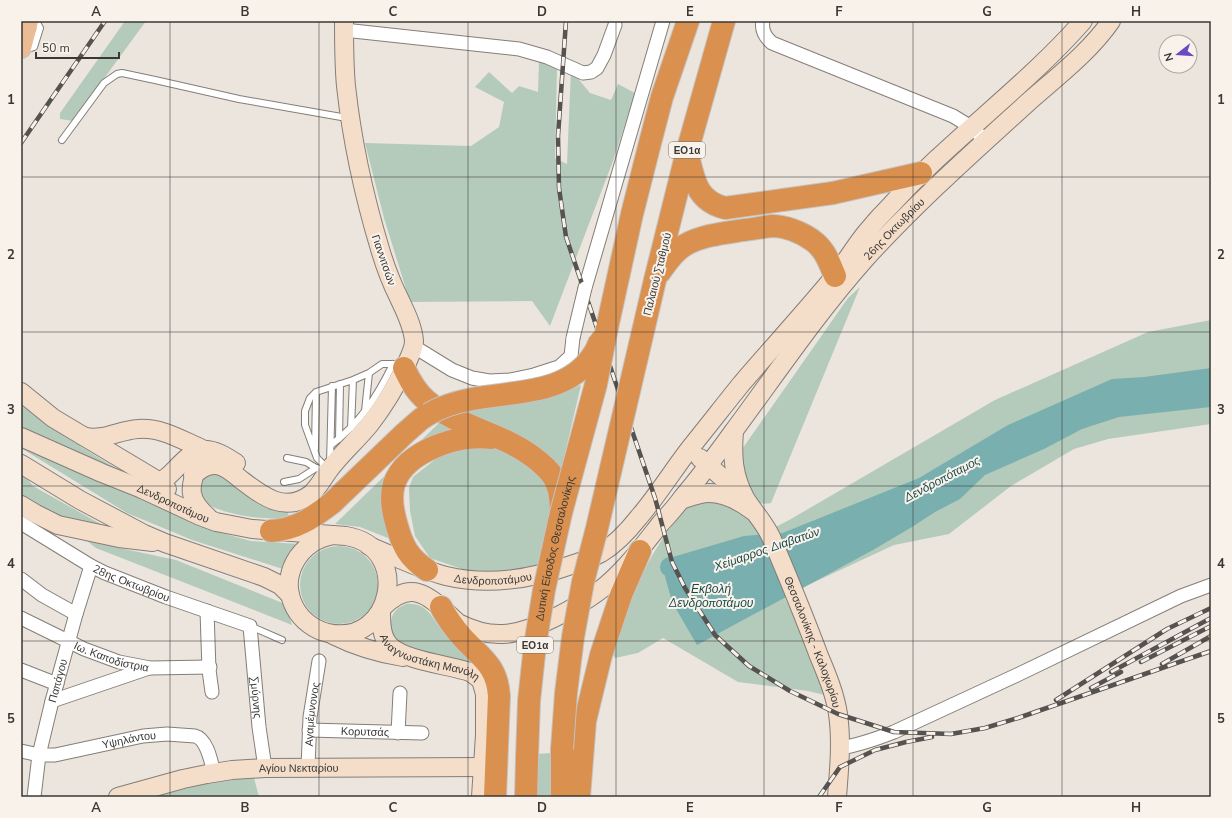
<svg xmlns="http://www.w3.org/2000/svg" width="1232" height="818" viewBox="0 0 1232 818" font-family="'Nunito Sans',sans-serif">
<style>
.green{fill:#b4cbbb}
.water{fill:#79afaf}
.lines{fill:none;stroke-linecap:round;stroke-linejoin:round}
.river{stroke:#79afaf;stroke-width:20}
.lane-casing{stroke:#847e78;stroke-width:8}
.street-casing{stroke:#847e78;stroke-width:15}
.secondary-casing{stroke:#847e78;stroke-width:20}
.primary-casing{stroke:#c4c3c2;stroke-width:22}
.highway-casing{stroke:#c4c3c2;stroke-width:24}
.lane{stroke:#fff;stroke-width:6}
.street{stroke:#fff;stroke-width:13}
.secondary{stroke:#f4deca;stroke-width:18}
.primary{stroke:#e9bc95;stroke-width:20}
.highway{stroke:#da904e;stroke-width:22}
.rail-casing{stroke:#55524f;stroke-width:4.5}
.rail{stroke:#f9f2eb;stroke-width:3;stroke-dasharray:9;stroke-linecap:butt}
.street-bridge-casing{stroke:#847e78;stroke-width:15;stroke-linecap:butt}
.highway-bridge-casing{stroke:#c4c3c2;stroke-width:24;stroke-linecap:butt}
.street-bridge{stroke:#fff;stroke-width:13}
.highway-bridge{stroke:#da904e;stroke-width:22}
.grid{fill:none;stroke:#3a3835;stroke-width:1;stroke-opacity:0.55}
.labels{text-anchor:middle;stroke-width:4;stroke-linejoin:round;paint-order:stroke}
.shield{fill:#f9f2eb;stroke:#73706c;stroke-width:1}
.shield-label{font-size:10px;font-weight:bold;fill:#3a3835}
.street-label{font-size:11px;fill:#3a3835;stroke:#f9f2eb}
.water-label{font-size:12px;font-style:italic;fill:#194a4a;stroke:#f9f2eb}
.neatline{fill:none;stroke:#3a3835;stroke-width:1.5}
.grid-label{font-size:13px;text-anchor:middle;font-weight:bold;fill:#3a3835}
</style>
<rect width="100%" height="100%" fill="#ebe5de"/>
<path class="green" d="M125 21H146L73 121 60 119V113Z
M539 61 557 67 555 158 567 164 571 70 590 93 611 100 618 84 635 93 613 161 550 326 532 301 410 302 384 218 365 143 471 146 499 127 504 102 475 87 489 72 512 93 519 86 538 92Z
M860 287 771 503C762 505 756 503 750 496L740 452 848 298Z
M1211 320V424L1108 439 1074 449 1011 486 949 534 894 545 806 586 785 598 804 638 825 695 808 691 738 682 663 638 638 653 615 658 611 651C626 606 644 563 672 525 676 519 681 509 688 506 694 502 707 500 714 498L750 518 762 534 791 519 995 400 1148 332Z
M581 385 538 568 493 572 462 569 430 558 415 536 410 511 409 488 413 477 437 458 470 444 469 429 396 470 398 542 360 527 335 524 440 422 461 412 488 405 528 402 546 398Z
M21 405C51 428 82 448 114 467V468L96 462 21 427Z
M21 448 96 477 171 512 218 532 251 541 300 544 286 570 192 540 127 513Z
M21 471 33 486 106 527 81 522 51 513 21 495Z
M215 474H221L287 510 289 516C273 523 218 514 205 502 200 497 200 490 199 484 203 478 208 475 215 474Z
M87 541 176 560 285 604 292 625 96 548Z
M300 585a39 39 0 1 1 78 0a39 39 0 1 1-78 0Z
M406 604C428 602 432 619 444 633 452 643 460 652 471 660L469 663 404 647 391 635C390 621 390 610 406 604Z
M551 753 550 797H536V754Z
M254 778 259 797H153L216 781Z"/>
<path class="water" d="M1211 368V407L1119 417 1082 429 1044 449 985 475 960 499 935 512 912 527 873 550 697 645 672 602 663 569 733 553 919 478 1008 425 1112 379 1144 377Z"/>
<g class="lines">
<path class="river" d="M670 567H674L745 546 778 543"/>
<defs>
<path id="lane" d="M28 49 34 47 40 28 36 21
M62 140 104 83 117 74 122 73 155 80 239 99 347 118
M365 411 369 373
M351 428 353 380
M339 439 340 384
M331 445C360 423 377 397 393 364
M315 449 316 392
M287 458 306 462 316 468 325 470
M330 463 332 386
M328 469 317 458 305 425V411L310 398 316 392 353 380 369 373 382 364H393L401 367
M284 482 299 479 316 468
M250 626 282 640"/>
<g id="street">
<path d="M763 21C761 30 765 37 772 43L953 116 971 127 986 141"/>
<path d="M344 30 519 49 547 57 583 73 591 72 597 68 604 55 615 25"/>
<path d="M585 288 663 21"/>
<path d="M413 346 452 370 472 378 489 381 510 380 534 375 559 367 571 356 573 338"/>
<path id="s1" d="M21 523 91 566 105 573 166 597 250 626 259 727 265 768"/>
<path d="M21 579 42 595 76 614"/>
<path d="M207 611 209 670 212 692"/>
<path id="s2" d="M21 618 84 649 119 662 150 668 210 667"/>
<path d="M21 670 57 684"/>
<path d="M52 701 149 668"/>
<path id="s3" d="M309 730 422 733"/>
<path d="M398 733 400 693"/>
<path d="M840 748C860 745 876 739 894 732L1017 675 1181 596 1211 585"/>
<path id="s4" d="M21 751 39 755H55L143 736 167 734 195 736C207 739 211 761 214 773"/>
<path id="s5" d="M308 768 310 717 319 661"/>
<path id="s6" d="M34 797 39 755 52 701 76 614 91 566"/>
</g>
<g id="secondary">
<path d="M21 392 53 418 160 482 167 489"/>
<path id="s7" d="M734 431C732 456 733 475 745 498 753 511 764 522 771 537 788 577 804 616 819 656 827 675 835 694 838 714 842 742 839 770 837 797"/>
<path d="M83 436C102 442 119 430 138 429 162 427 183 441 205 450"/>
<path id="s8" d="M21 437 102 473 142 489 200 516 216 522 252 529 346 536C413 547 393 647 328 633 315 630 302 621 295 608 278 576 299 541 334 535"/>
<path d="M700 458 742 495"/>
<path d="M21 464 80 500 144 534 165 543 264 577 280 585 290 595"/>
<path d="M199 464C188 487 188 500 208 517"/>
<path d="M193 475C200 470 207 464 217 465 225 466 232 472 239 478 260 494 284 515 311 494 319 487 323 478 329 470 341 454 357 440 370 424 384 406 396 386 406 365 409 358 414 349 414 341 413 326 405 311 399 298 391 282 385 266 380 249 364 196 352 141 346 86 344 65 344 43 344 21"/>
<path d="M142 489C151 486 159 483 167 477 178 468 189 451 204 450 215 449 228 458 236 463"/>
<path d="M681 500C690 497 700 493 709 493 725 493 741 502 753 511"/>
<path d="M21 505 36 514 58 525 119 538 153 542"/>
<path id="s9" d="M369 546C394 556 419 569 446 576 488 586 533 579 574 564 583 561 592 558 601 553 616 544 628 531 639 517 658 495 673 470 691 447 708 426 725 404 742 383 773 347 804 313 834 277 845 263 854 248 865 234 873 224 882 214 891 205 951 139 1024 88 1083 21"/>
<path id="s10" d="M383 607C415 575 433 601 458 623 472 630 487 635 503 634 531 633 576 608 599 591 624 572 642 547 661 523 668 515 676 507 682 498 700 477 717 454 733 432 776 374 817 313 865 259 915 204 970 155 1025 105 1054 79 1089 53 1111 21"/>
<path id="s11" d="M381 611C381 623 381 637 390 646 406 661 449 665 470 672L481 680 485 694V735L481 797"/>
<path d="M333 635C355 646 378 653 403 657"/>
<path id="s12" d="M118 797 183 779 207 774 232 770 265 768 483 767"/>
</g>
<path id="primary" d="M21 48 28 21"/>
<path id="highway" d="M687 152C694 178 695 200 725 208L833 193 921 173
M660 272C667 262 674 251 685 245 702 235 725 233 744 230 753 229 763 227 772 226 785 226 801 232 812 240 825 249 829 262 835 276
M655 280 687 152 724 21
M607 328 632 214 650 143 662 97 688 21
M404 368C410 381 416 392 427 401 459 428 504 433 537 460 542 464 548 469 552 475 560 485 561 501 561 513
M271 531C298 529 312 518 332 503L405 433 421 419 429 414
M427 570C409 558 403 547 397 526 393 513 390 497 394 484 405 451 460 433 491 438
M441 607C447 618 454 628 462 637 481 658 497 665 499 696L495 797
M526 797 527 757
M562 797V749
M579 797 585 721 601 655 621 595 640 551"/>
</defs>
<use href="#lane" class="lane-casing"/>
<use href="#street" class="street-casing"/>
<use href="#secondary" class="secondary-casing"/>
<use href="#primary" class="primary-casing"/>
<use href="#highway" class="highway-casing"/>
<use href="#lane" class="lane"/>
<use href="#street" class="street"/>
<use href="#secondary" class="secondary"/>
<use href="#primary" class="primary"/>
<use href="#highway" class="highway"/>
<defs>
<path id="rail" d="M566 21 558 136 559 188 566 237 655 498 672 562 685 588 715 635 749 666 790 691 838 714 894 732 951 734 985 728 1018 718 1211 651
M21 143 105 21
M1141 662 1211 626
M1162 664 1211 636
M1111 672 1211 618
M1091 688 1121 672
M1056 700 1167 629 1211 608
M819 797 840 767 875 750 906 742 932 737"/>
</defs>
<use href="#rail" class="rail-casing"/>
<use href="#rail" class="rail"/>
<defs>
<path id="street-bridge" d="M573 338 585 288"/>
<g id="highway-bridge">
<path d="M429 414C442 406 457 402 472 399 513 391 567 395 593 355 596 351 598 346 600 341"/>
<path d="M562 749 566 693 573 637 583 582 597 528 655 280"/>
<path id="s13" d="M527 757 529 701 535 645 544 590 561 513 596 384 607 328"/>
</g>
</defs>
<use href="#street-bridge" class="street-bridge-casing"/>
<use href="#highway-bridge" class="highway-bridge-casing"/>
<use href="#street-bridge" class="street-bridge"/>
<use href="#highway-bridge" class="highway-bridge"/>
</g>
<path class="grid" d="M170 21V797M319 21V797M468 21V797M616 21V797M764 21V797M913 21V797M1062 21V797M21 177H1211M21 332H1211M21 486H1211M21 641H1211"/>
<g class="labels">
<g class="shield">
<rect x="669" y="142" width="36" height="16" rx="3"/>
<rect x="517" y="637" width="36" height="16" rx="3"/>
</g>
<g class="shield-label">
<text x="687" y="154">ΕΟ1α</text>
<text x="535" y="649">ΕΟ1α</text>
</g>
<g class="street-label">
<text dy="4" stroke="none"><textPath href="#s10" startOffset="711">26ης Οκτωβρίου</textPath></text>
<text transform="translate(384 260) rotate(71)" y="4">Γιαννιτσών</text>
<text transform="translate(657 274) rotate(-76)" y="4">Παλαιού Σταθμού</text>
<text dy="4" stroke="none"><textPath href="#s8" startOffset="166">Δενδροποτάμου</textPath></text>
<text dy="4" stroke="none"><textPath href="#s13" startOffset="211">Δυτική Είσοδος Θεσσαλονίκης</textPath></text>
<text dy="4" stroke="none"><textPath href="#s9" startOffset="130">Δενδροποτάμου</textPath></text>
<text dy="4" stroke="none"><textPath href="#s1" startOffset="126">28ης Οκτωβρίου</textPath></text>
<text dy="4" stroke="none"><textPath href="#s7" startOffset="229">Θεσσαλονίκης - Καλοχωρίου</textPath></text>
<text dy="4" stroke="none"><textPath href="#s2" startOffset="99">Ιω. Καποδίστρια</textPath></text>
<text dy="4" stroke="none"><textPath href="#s11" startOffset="78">Αναγνωστάκη Μανόλη</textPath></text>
<text dy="4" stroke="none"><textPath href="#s6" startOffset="119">Παπάγου</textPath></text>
<text dy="4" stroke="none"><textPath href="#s1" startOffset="324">Σμύρνης</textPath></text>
<text dy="4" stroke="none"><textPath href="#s5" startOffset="54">Αγαμέμνονος</textPath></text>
<text dy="4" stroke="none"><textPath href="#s3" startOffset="56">Κορυτσάς</textPath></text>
<text dy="4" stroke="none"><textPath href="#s4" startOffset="110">Υψηλάντου</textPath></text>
<text dy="4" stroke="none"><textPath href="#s12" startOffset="184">Αγίου Νεκταρίου</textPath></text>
</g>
<g class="water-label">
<text transform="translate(942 479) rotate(-28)" y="4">Δενδροπόταμος</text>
<text transform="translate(767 549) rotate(-19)" y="4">Χείμαρρος Διαβατών</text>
<text x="711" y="593">Εκβολή<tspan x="711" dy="14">Δενδροποτάμου</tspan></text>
</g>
</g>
<rect width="1232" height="818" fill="none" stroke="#f9f2eb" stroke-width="44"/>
<g transform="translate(1178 54) rotate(253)"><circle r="19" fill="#f9f2eb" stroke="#ada8a2"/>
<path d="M0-3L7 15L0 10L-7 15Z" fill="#6b49c2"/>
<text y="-6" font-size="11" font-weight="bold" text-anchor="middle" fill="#3a3835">N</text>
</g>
<path d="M36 52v6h83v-6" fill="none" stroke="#3a3835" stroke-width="2"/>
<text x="42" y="52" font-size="12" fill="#3a3835" stroke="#f9f2eb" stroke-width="3" paint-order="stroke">50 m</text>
<rect x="22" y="22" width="1188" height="774" class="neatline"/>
<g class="grid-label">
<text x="96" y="16">A</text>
<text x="245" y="16">B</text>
<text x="393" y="16">C</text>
<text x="542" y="16">D</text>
<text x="690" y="16">E</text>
<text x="839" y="16">F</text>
<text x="987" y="16">G</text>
<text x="1136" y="16">H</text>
<text x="11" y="104">1</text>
<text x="1221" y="104">1</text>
<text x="11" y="259">2</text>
<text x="1221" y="259">2</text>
<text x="11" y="414">3</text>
<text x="1221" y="414">3</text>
<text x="11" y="568">4</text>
<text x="1221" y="568">4</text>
<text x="11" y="723">5</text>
<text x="1221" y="723">5</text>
<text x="96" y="812">A</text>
<text x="245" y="812">B</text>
<text x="393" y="812">C</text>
<text x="542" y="812">D</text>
<text x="690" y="812">E</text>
<text x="839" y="812">F</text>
<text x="987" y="812">G</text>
<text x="1136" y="812">H</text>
</g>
</svg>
